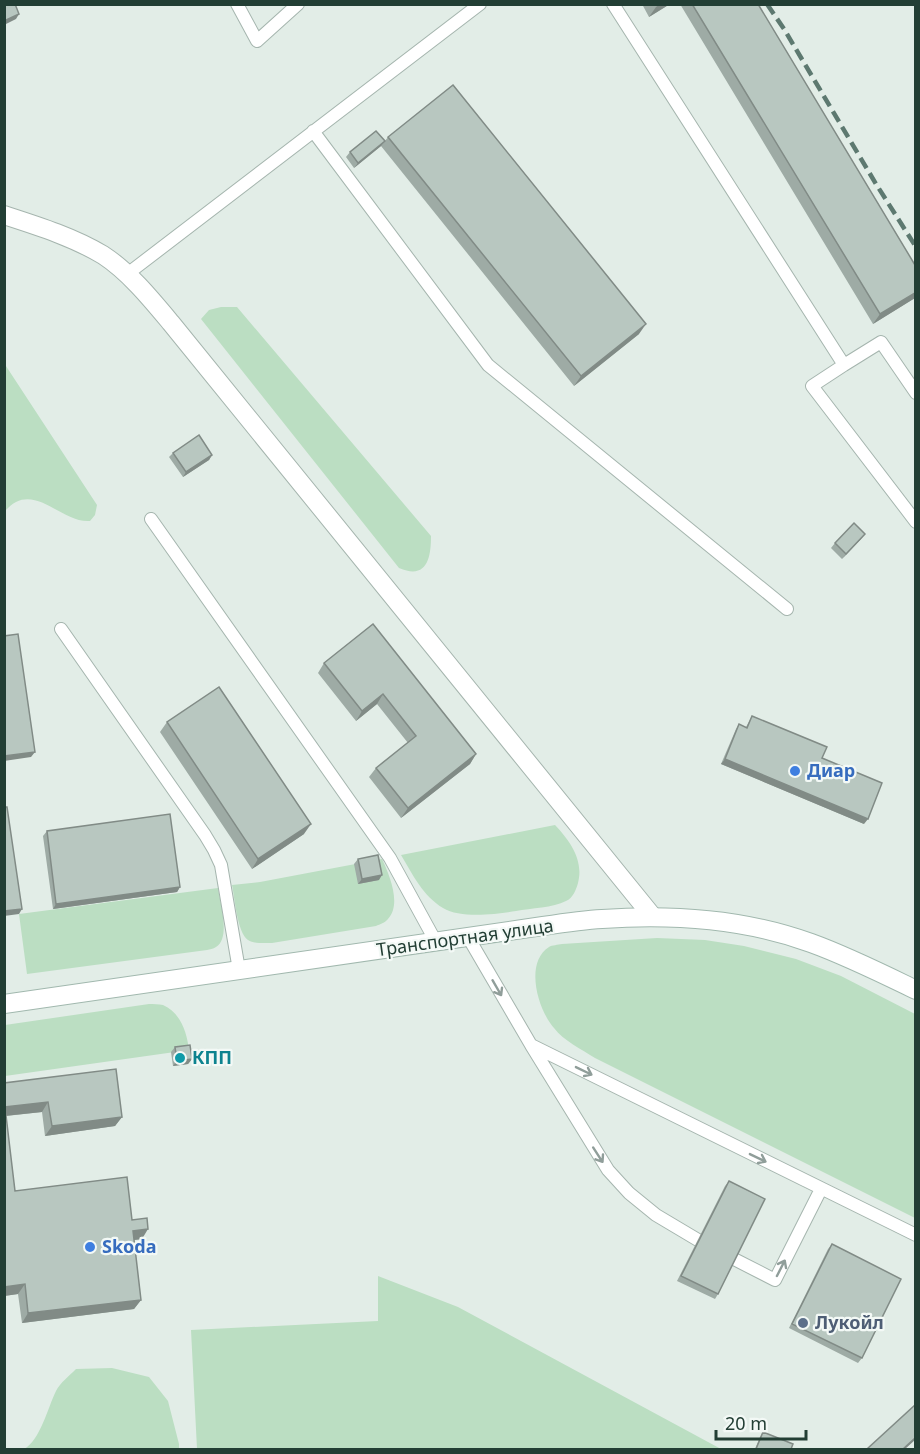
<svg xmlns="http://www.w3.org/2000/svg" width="920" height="1454" viewBox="0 0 920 1454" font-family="'Noto Sans',sans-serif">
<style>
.green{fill:#bbdec2}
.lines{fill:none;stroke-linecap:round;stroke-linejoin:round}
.lane-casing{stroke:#a5b5ae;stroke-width:14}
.street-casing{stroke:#a5b5ae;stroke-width:20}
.secondary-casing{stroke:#a1b8ae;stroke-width:20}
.lane{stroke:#fff;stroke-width:12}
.street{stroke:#fff;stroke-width:18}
.secondary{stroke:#fff;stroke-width:18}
.rail{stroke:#5d7970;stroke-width:4.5;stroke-dasharray:12 6;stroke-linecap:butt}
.wall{fill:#9eaba5}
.shaded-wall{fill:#818b86}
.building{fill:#b8c7c0;stroke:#818b86;stroke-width:1.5}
.oneway{stroke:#909e9a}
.shop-dot{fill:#3f7fe0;stroke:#f3f9f6;stroke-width:2}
.culture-dot{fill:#0f9aa8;stroke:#f3f9f6;stroke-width:2}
.service-dot{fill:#5c6f8a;stroke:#f3f9f6;stroke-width:2}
.labels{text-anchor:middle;stroke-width:4.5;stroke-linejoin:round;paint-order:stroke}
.shop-label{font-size:18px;font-weight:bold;fill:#366cbe;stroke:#f3f9f6;text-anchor:start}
.street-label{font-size:18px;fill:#223e34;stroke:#f3f9f6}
.culture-label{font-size:18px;font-weight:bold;fill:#0d838f;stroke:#f3f9f6;text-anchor:start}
.service-label{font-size:18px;font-weight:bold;fill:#4e5e75;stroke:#f3f9f6;text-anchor:start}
</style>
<rect width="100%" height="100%" fill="#e2ede7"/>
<path class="green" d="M221 307H237L431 536C431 558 427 580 399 568L201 319 209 310Z
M4 363 97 505 95 515 90 521C64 523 41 490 16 502 12 504 8 508 5 511Z
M555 825C570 841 584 860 578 883 576 890 573 898 566 901 553 908 531 908 516 911 497 914 461 919 443 908 423 896 413 875 401 855Z
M382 859C389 874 402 904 388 919 385 923 380 924 376 926L272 943C265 943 254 944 248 940 237 932 235 899 232 885L260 882Z
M218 888C220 902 231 938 216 947 213 949 210 949 207 950L27 974 19 914Z
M657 938 705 940 744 946 796 959 841 976 915 1014V1218L595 1058C581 1049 564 1041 554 1028 538 1010 524 963 549 947 552 945 558 945 562 944Z
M149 1004C153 1004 159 1004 163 1005 181 1013 187 1033 189 1050L5 1076V1025Z
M378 1276 458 1307 721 1449H197L191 1330 378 1321Z
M112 1368 149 1377 168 1401 179 1444V1449H24C40 1441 48 1407 56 1391 60 1383 69 1376 76 1369Z"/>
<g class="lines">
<defs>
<path id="lane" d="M237 4 257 41 298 4
M613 4 844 365 812 386 916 522
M313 131 488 365 787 609
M126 275 480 4
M844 365 881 342 916 393
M151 519 390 858 436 942
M61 629 205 835 214 850 221 865 239 970
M468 937 531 1045 608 1170 629 1193 656 1215 698 1240
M531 1045 916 1235
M734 1259 775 1280 821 1189"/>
<path id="street" d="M4 215C38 226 73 237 103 255 129 272 151 299 171 323L653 917"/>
<path id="secondary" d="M4 1004 543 926C563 923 583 920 602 919 672 914 745 919 811 943 847 956 881 973 916 990"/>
</defs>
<use href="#lane" class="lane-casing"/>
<use href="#street" class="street-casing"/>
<use href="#secondary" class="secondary-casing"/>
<use href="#lane" class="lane"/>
<use href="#street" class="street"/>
<use href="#secondary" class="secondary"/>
<path class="rail" d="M767 4 784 29 876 184 916 247"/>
</g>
<path class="wall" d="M642 4H670L649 17Z
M680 4H758L915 265V298L873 324Z
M388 137 639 334 574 386 381 146 354 168 346 157 350 152 385 141Z
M173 453 212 455 209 460 183 477 169 457Z
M861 539 842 559 831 548 835 543Z
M373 624 476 754 470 764 401 818 369 777 376 768 408 743 377 704 356 721 318 673 324 663Z
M752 716 822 758 864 824 721 764 736 729 739 724 746 727Z
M167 722 304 834 252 869 160 732Z
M47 831 180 887 177 892 53 909 43 836Z
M358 859 379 880 358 884 354 864Z
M175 1047 192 1059 188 1064 173 1066 171 1052Z
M4 1083 122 1117 115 1126 45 1136 42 1112 6 1116 15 1191 132 1220 142 1239 134 1240 141 1300 134 1309 22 1323 18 1294 4 1296Z
M729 1181 718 1294 715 1299 677 1281 725 1186Z
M832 1244 862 1358 858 1363 789 1328 828 1249Z
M763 1432 791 1449H755L760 1437Z"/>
<path class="shaded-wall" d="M660 4H670L649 17 656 7Z
M19 14 16 19 4 25V21Z
M385 141 381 146 354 168 358 163Z
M915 293V298L873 324 880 314Z
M646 324 639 334 574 386 581 376Z
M212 455 209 460 183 477 186 472Z
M865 534 861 539 842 559 846 554Z
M383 694 377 704 356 721 362 711Z
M35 752 31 757 4 761V756Z
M476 754 470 764 401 818 408 808Z
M725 759 868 819 864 824 721 764Z
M311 824 304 834 252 869 258 859Z
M382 875 379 880 358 884 362 879Z
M180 887 177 892 53 909 56 904Z
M22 909 19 914 4 916V911Z
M192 1059 188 1064 173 1066 177 1061Z
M48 1102 42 1112 4 1116 5 1107Z
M122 1117 115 1126 45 1136 52 1126Z
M148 1229 142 1239 126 1241 133 1231Z
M25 1284 18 1294 4 1296V1287Z
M141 1300 134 1309 22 1323 28 1313Z
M915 1438V1440L905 1449H903Z"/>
<path class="building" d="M4 4H15L19 14 4 21Z
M692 4H758L915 265V293L880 314Z
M453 85 646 324 581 376 388 137Z
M376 131 385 141 358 163 350 152Z
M199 435 212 455 186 472 173 453Z
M854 523 865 534 846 554 835 543Z
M373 624 476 754 408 808 376 768 416 736 383 694 362 711 324 663Z
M18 634 35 752 4 756V636Z
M219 687 311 824 258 859 167 722Z
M752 716 827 747 822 758 882 783 868 819 725 759 739 724 747 728Z
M4 807H7L22 909 4 911Z
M170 814 180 887 56 904 47 831Z
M378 855 382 875 362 879 358 859Z
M190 1045 192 1059 177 1061 175 1047Z
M116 1069 122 1117 52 1126 48 1102 5 1107 15 1191 127 1177 132 1220 147 1218 148 1229 133 1231 141 1300 28 1313 25 1284 4 1287V1083Z
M729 1181 765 1199 718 1294 681 1276Z
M832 1244 901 1279 862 1358 792 1324Z
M915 1405V1438L903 1449H867Z
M763 1432 793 1444 791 1449H756Z"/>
<defs><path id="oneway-shaft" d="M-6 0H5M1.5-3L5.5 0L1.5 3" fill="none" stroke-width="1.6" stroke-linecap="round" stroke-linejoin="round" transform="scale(1.5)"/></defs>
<g class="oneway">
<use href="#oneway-shaft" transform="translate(497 988) rotate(60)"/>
<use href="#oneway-shaft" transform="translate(584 1071) rotate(26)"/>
<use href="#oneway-shaft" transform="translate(598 1155) rotate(57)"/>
<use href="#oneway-shaft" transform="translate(758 1158) rotate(26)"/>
<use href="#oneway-shaft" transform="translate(781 1268) rotate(-63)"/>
</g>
<g class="shop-dot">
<circle cx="795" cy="771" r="6"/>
<circle cx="90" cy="1247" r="6"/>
</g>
<circle class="culture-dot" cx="180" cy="1058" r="6"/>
<circle class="service-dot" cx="803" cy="1323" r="6"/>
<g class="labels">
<g class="shop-label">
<text x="807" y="777">Диар</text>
<text x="102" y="1253">Skoda</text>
</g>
<g class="street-label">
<text transform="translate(465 938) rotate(-8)" y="6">Транспортная улица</text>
</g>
<g class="culture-label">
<text x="192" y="1064">КПП</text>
</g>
<g class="service-label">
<text x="815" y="1329">Лукойл</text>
</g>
</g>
<rect width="920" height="1454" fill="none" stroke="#223e34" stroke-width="12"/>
<path d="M716 1430v9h90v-9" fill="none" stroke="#223e34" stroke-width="3"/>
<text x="725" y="1430" font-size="18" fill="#223e34" stroke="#f3f9f6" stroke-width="4.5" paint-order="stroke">20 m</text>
</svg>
